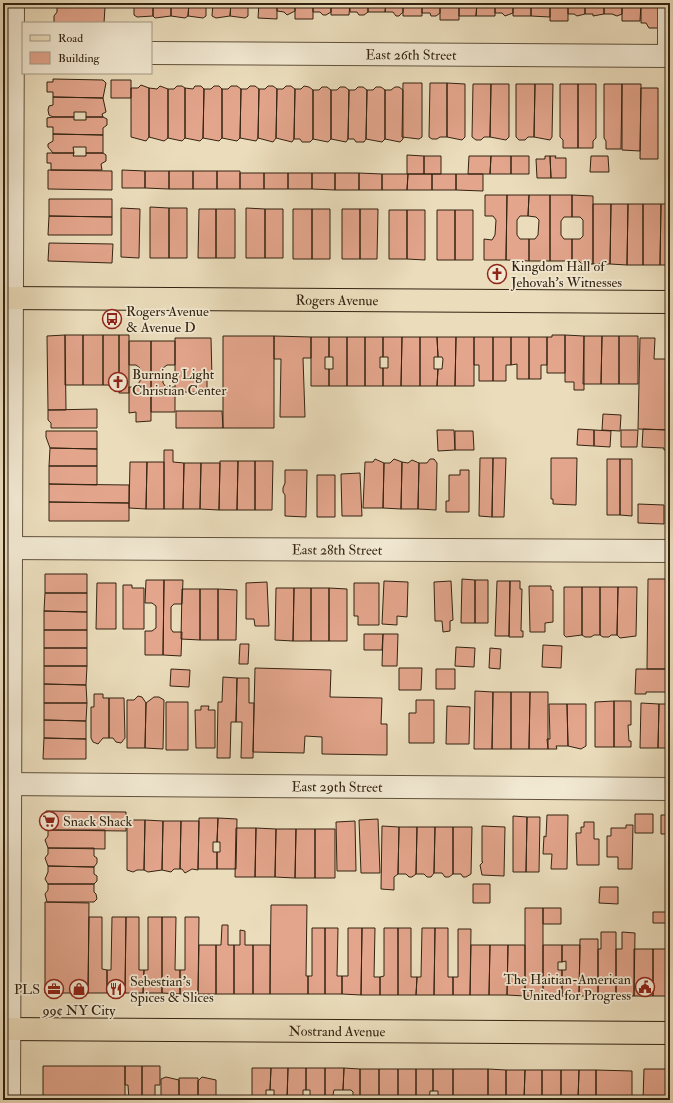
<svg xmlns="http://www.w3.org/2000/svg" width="673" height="1103" viewBox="0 0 673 1103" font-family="'IM FELL Double Pica',serif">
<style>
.building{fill:#e3a58c;stroke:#332311}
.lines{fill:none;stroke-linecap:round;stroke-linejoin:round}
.minor-casing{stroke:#61523c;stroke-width:24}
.major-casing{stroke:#332311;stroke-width:24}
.minor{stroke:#f2e9d3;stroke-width:22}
.major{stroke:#ebddbc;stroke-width:22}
.labels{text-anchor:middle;stroke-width:3.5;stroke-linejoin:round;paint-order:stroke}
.street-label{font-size:14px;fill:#332311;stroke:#f2e9d3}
.poi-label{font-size:14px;fill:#332311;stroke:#f2e9d3;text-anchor:start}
</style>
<rect width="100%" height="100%" fill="#ebddbc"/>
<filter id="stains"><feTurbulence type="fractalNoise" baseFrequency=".005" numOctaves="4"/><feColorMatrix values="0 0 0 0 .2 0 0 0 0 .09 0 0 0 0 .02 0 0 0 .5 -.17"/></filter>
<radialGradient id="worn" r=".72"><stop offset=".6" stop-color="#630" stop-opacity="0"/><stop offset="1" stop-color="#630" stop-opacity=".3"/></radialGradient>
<path class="building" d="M57 3H105V7H57Z
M134 3H153V16L137 17 134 15Z
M153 3H171V16L155 18 153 16Z
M171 3H189L188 16 185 18 171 16Z
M189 3H206V16L203 18 188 16Z
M213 3H231L230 16 216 18 212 16Z
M231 3H248V16L245 18 230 16Z
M259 3H277V19L258 18Z
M277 3H295V11L287 15 284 12 277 11Z
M295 3H313V19H295Z
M313 3H331V12L326 15H323L320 12H313Z
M331 3H350L349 15H331Z
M350 3H368V12L364 15H359L357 12H350Z
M368 3H386L385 12H368Z
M386 3H403V12L399 16H396L393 12H385Z
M403 3H422V16H403Z
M422 3H440V13L436 16H431L430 13H422Z
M440 3H459V20H440Z
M459 3H477L476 16H459Z
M477 3H495V16H476Z
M495 3H513V13L505 16 502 13H495Z
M513 3H531V16H513Z
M531 3H550V17L531 16Z
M550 3H568V21H550Z
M568 3H585V14L577 16 574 14H568Z
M585 3H604V14L593 16V14H585Z
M604 3H622V14L617 16 612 14H604Z
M622 3H641L640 21H622Z
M641 3H659L658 28H649L646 23H641Z
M57 7H105L104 23H54V16L57 12Z
M53 79 103 80 106 83 103 98 53 97V92H47V82H53Z
M111 80H131V98H111Z
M403 83H422V137L419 139 402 137Z
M430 83H447V137H440L437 139H432L429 137Z
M447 83 465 84V137L462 140 447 137Z
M473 84H491L490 137H484L481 140H476L472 137Z
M491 84H509V137L506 140 490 137Z
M516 84H535L534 137H528L525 140H519L516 137Z
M535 84H553L552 137 550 140 534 137Z
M560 84H578V148H563V140L560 137Z
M578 84H596V138L593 141V148H578Z
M604 84H622L621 149H606V141L604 138Z
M622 84H641L640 151 622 150Z
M141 85 149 88V137L146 141 131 137V88H138Z
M160 86 168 89V138L164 141 149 137V88L157 89Z
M177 86H182L185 88V138L182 141 168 138V89H174Z
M195 86H201L204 89 203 138 200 141 185 138V88L193 89Z
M214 86H219L222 89V138L219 141 203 138 204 89H211Z
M231 86H237L241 89 240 138 237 141 222 138V89H228Z
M250 86H255L259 89 258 138 256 141 240 138 241 89H247Z
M268 86H273L277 89 276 138 273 142 258 138 259 89H265Z
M286 86H291L295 89 294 139 292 142 276 138 277 89H283Z
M304 86 309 87 313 90V139L310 142H302L300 139H294L295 89H301Z
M322 87H327L331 90V139L328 142 313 139V90H319Z
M340 87H345L349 90 348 139 346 142 331 139V90H337Z
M358 87H363L367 90 366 139 364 142H356L354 139H348L349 90H355Z
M376 87H381L385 90V139L382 142 366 139 367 90H373Z
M395 87H399L403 90V139L400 142 385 139V90H391Z
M641 88H658V159H640Z
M667 88H670V159H666Z
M53 97 103 98 106 112 102 114 103 117H86V112H74V117H53L49 115 48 110 49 106 53 105Z
M53 117H74V120H86V117H103L107 119V125L103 128V135L53 134V127H47V118Z
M53 134 103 135V153H86V147H73L74 153H53L48 147V144L53 141Z
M47 153H74L73 156H86V153H103L106 155V161L101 164 102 170H51V163H47Z
M407 155 424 156V174H407Z
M424 156H441V174H424Z
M469 156H491L490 174H468Z
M491 156H511V174H490Z
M511 156H529V174H511Z
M545 156H550L551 178H537L536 159H545Z
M550 156H556L555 158H566V178H551Z
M591 156H608L609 172H590Z
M48 170 112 171V190L48 189Z
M122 170 145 171V188H122Z
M145 171H169V189L145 188Z
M169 171H193V189H169Z
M193 171H217V189H193Z
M217 171H240V189H217Z
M240 173H264V189H240Z
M264 173H288V189H264Z
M288 173H312V189H288Z
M312 173H335V190L312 189Z
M335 173H359V190H335Z
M359 173 382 174V190H359Z
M382 174H408L407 190H382Z
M408 174H432V190H407Z
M432 174H456V190H432Z
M456 174H483V191L456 190Z
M485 195H507L506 260H484V239L492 240 495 235 496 220 493 216H485Z
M507 195H529L528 216H520L517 220V235L520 239H529V261L506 260Z
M529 195H550V261H529V239H535L538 235 539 220 536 217 528 216Z
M550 195H572V217H564L561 221V235L564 239H572V261H550Z
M572 195 593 196V264H582L579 261H572V239H580L583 236V220L580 217H572Z
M49 199H112V217L49 216Z
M593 204H611L610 264H593Z
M611 204H628L627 265 610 264Z
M628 204H643V265H627Z
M643 204H661L660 265H643Z
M661 204H670V265H660Z
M150 207 169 208V258H150Z
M121 208 140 209 139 258 121 257Z
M169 208H187V258H169Z
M246 208 265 209V258H246Z
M199 209H216V258H198Z
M216 209H235V258H216Z
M265 209H283V258H265Z
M293 209H312V259H293Z
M312 209H330V259H312Z
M342 209H360V259H342Z
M360 209H378L377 259H360Z
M389 210H407V259H389Z
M407 210H425V260L407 259Z
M437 210H455V260H437Z
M455 210H473V260H455Z
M49 216 112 217V235H48Z
M49 243 113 244 112 263 48 261Z
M65 335H83V385H65Z
M65 335 66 410H48L47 336Z
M83 335H103V385H83Z
M103 335H119V385H103Z
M119 335H129V393H119Z
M552 335H565V373H547V337H552Z
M565 335 584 336V390H574V382H565Z
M223 336H274V428H223Z
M274 336 311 337V358H303L305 417H280L281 359H274Z
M584 336H602L601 384H583Z
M602 336H619V384H601Z
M619 336H638V384H619Z
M311 337H329V357H325V369H329V386H311Z
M329 337H347V386H329V369H333V357H329Z
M347 337H365V386H347Z
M365 337H383V357H380V368H383V386H365Z
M383 337H402L401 386H383V368H388V357H383Z
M402 337H420V386H401Z
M420 337H437L438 357H434V369H438L437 386H420Z
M437 337H456L455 386H437L438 369H442L443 359 442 357H438Z
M456 337H474V386H455Z
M474 337H493V381H479V365H474Z
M493 337H511V365H506V381H493Z
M511 337H529V379H517V364L511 365Z
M529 337H547V365H541V379H529Z
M175 338H211L212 378H207V392H175Z
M640 338H655L654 359H670V430L638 429Z
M129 341H151V421L136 422V412L129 413V387H136L140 381V368L136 365H129Z
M151 341H175V365H167L163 368V383L166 387H175V412H151Z
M97 409V428H51V423L48 420V410Z
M176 411H222L223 428H176Z
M603 414 621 415 620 431 602 430Z
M578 429 594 430V446L577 445Z
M643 429 670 430V450H664V448L642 447Z
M437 430H454L455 450 438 451Z
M594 430 611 431 610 447 594 446Z
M621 430H638L637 447H621Z
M46 431H97V449L50 448 46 437Z
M455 431H473L474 450H455Z
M50 448 97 449V466H49Z
M164 450H173V462L184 463 183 509H164Z
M480 458H493L492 517 479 516Z
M493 458H506L504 517H492Z
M551 458H577L576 505 553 504V499H551Z
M375 459 384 463 383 508H363L365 462H373Z
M394 459 402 462 401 509 383 508 384 463H390Z
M430 459H434L437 463 436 510 418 509 419 463H427Z
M607 459H620V515H607Z
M620 459H632V516L620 515Z
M412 460 419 463 418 509H401L402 462 408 463Z
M220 461H238L237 510H219Z
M238 461H255V510H237Z
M255 461H273L272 510H255Z
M130 462H147L146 509 129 508Z
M147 462H164V509H146Z
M184 463H201L200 509H183Z
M201 463H220L219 510 200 509Z
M49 466H97V485L49 484Z
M285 470H307L306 517 285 516V495L283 492V488L285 483Z
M460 470H469V512H446V501H449V475H460Z
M360 473 362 516H342L341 474Z
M317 475H335V517H317Z
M49 484 129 485V503L49 502Z
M49 502 129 503V521H49Z
M638 504 664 505V524L638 523Z
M45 574H87V593H45Z
M462 579 475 580V623H461Z
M648 579H670V669H647Z
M146 580H164L163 655H145V631H152L156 628V606L152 603H145Z
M164 580H183L182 604H174L171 607V629L173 632H182L181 656 163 655Z
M475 580H488V623H475Z
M384 581 408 582 407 617 397 616V625L382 624Z
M451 581 453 620 450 621V631L443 632 442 621H435L434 582Z
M497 581H510L509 636H495Z
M510 581H520V589H522L521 631H523V637H509Z
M267 582 269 626H255L254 619H246V583Z
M97 583H116V629H96Z
M354 583H379V625H358V616H354Z
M123 585H132V588H144V629H123Z
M529 586H551V590H553V622L545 623V632H530Z
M564 587H582V635L566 637 564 635Z
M582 587H600V635H594L591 637H585L582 635Z
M600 587H618L617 635H611L609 637H603L600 635Z
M618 587H637L636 636 620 638 617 635Z
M276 588H294L293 641 275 640Z
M294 588H311V641H293Z
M311 588H329V641H311Z
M329 588 347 589V641H329Z
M182 589H200V640L181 639Z
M200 589H218V640H200Z
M218 589 237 590 236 640H218Z
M45 593H87V612L44 611Z
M44 611 87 612V630H44Z
M44 630H87V648H44Z
M364 634H383L382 650H364Z
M383 634H398L397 666H382Z
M240 644H249L248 664H239Z
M543 645 562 646 561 668 542 667Z
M456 647 475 648 474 667 455 666Z
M44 648H87V666H44Z
M490 648 501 649 500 669 489 668Z
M44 666H87L86 685 44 684Z
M255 668 331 670 330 697 382 698 381 724H387V755L322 754V737L305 736 304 753 253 752Z
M399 668H422L421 690H399Z
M171 669 190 670 189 687 170 686Z
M436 669H455V689H436Z
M636 669H670V692H646V694H635Z
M223 677 237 678 236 722H231L230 758H217L218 702H222Z
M237 678H249V703H254L253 758H241L242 722H236Z
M44 684 86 685 87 703H44Z
M475 691 493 692 492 749H474Z
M493 692H511V749H492Z
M511 692H530L529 749H511Z
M530 692H548V749H529Z
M94 694H103V698H109V738H103L98 744 93 742 91 738V707H94Z
M138 696 142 697 146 703 145 748H127V700H134Z
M154 697H159L164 700 163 749 145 748 146 703Z
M109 698H124L125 738 121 743 116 742 113 738H109Z
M416 700H434V743H409V713H416Z
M614 701H631V725H628L629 741H631V747H614Z
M614 701V747H595V702Z
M166 702H188V750H166Z
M44 703H87L86 721 44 720Z
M641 703 659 704 658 748H640Z
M549 704H567L568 746H556L557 749H548L547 739H550Z
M567 704H586V746L581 749 568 746Z
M659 704H670V748H658Z
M201 706H209L208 710H215V748H196L195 710H201Z
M447 706 470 707 469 744H446Z
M44 720 86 721V739L44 738Z
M44 738 86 739V759H43Z
M46 811 126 812V831L46 830Z
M635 814H653V833H635Z
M547 815H568L567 869H551L552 854H543L544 836 546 837Z
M661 815H670V834H661Z
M513 816 527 817 526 872H513Z
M527 817H540L539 872H526Z
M199 818H218L217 842H213V852H217V869H198Z
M218 818 237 819 236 869H217V852H220V842H217Z
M378 819 380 873H361L359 820Z
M127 820H145L144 870H137L133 872 127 870Z
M145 820 163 821 162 870 148 872 144 870Z
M163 821H181L180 869H174L171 872 162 870Z
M181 821H199L198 870 192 869 185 873 182 869H180Z
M355 821 356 871H337L336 822Z
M584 822H594V839H599V865H577L576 833H581V827H584Z
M626 825H633L632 869H618V857H607V836H611V828H626Z
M382 826 399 827 398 874 394 877V890L381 889Z
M482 826 505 827 504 876 482 875 480 865 483 862H482Z
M399 827H417L416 874 412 877H409L406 874H398Z
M417 827H435L434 873 431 877H427L424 874H416Z
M435 827H453V874L449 877H445L442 873H434Z
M453 827H472L471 874 466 877H463L461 874H453Z
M236 828H256L255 877H235Z
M256 828 276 829 275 877H255Z
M276 829H296L295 878 275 877Z
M296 829H315V878H295Z
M315 829H335V878H315Z
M48 830H105V849L48 848 45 840 48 836Z
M666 834H670V856H666Z
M48 848H94V856L97 858V863L94 867 48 866 45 858 48 854Z
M666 856H670V879H666Z
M48 866 94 867V874L97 876V881L94 884H48L45 879 48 872Z
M666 879H670V902H666Z
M48 884H94V892L96 894 97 899 94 902H47L45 894 48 890Z
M473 884H490V903H473Z
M600 887H618V904L599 903Z
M45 902 89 903 88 993H45Z
M666 902H670V923H653V912H666Z
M271 905H307L306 976H308V994H270Z
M525 908H543V996H525Z
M543 908H561V924H543Z
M89 917H102V969L107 970V993H88Z
M112 917H126L125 993H107V970H111Z
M126 917H139V970H144L143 993H125Z
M148 917H162V993H143L144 970H148Z
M162 917H176L175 970H180V994L162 993Z
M185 917H199L198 994H180V970H185Z
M222 925H228V945H234V994H216V945H221Z
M312 928H325V994H308V976H312Z
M325 928H338L337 976H342V994H325Z
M348 928H362L361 995 342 994V976H348Z
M362 928H375L374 977H380V995H361Z
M384 928H398V995H380V977L384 976Z
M398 928H411V977H417L416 995H398Z
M422 928H435L434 995H416L417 977H421Z
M435 928H448V977H453V995H434Z
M458 929H471L470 995H453V977H458Z
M240 930 245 931V945H253V994H234V945H240Z
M601 932H616V996H598V949H601Z
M622 932 635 933 634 996H616V949H622Z
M580 939H598V996H579Z
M199 945H216V994H198Z
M253 945H270V994H253Z
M471 945H490L489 995H470Z
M490 945H508L507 995H489Z
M508 945H525V996L507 995Z
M543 945H562V962H558V970H562V996H543Z
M562 945H580L579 996H562V970H566V961L562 962Z
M634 949H653V996H634Z
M653 949H670V996H653Z
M43 1066H125V1100H43Z
M125 1066H142V1100H129L128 1085H125Z
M142 1066H160V1085H155V1100H142Z
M252 1068H271L270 1090H266V1100H252Z
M271 1068H288L287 1100H274V1090H270Z
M288 1068H306V1090H303V1100H287Z
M306 1068H325V1100H310V1090H306Z
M325 1068H344L343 1090H334L332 1100H325Z
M344 1068 360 1069V1100H353V1092L351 1090H343Z
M360 1069H379V1100H360Z
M379 1069H398V1100H379Z
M398 1069H416V1100H398Z
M416 1069H433V1091H430L429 1100H416Z
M433 1069H453V1100H438V1091H433Z
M453 1069H488V1100H453Z
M488 1069 506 1070V1100H488Z
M644 1069H670V1100H643Z
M506 1070H525L524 1100H506Z
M525 1070H542V1100H524Z
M542 1070H561V1100H542Z
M561 1070H579L578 1100H561Z
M579 1070H596V1100H578Z
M596 1070 632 1071V1100H596Z
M166 1077 179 1080V1100H161V1079Z
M202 1077 216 1080V1100H198V1081Z
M179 1078H198V1100H179Z"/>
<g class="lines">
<defs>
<g id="minor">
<path d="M669 3V56"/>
<path id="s1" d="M151 53 670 56"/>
<path id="s2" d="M3 548 670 551"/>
<path id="s3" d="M3 784 670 789"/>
<path d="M9 1100 13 3"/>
</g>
<g id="major">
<path id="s4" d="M3 298 670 302"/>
<path id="s5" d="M3 1029 670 1033"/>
</g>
</defs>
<use href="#minor" class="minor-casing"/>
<use href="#major" class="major-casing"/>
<use href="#minor" class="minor"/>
<use href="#major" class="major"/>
</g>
<defs>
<symbol id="church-ring" viewBox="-11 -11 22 22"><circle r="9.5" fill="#f2e9d3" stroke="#8f2418" stroke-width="1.5"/><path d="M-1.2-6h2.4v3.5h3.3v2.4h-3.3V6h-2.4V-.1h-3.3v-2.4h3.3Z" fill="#8f2418"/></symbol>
<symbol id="bus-ring" viewBox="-11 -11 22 22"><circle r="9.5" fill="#f2e9d3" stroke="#8f2418" stroke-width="1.5"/><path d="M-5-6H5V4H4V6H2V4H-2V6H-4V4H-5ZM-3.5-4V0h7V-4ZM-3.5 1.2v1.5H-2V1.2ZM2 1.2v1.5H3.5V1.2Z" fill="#8f2418"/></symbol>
<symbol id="supermarket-ring" viewBox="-11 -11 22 22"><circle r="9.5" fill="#f2e9d3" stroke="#8f2418" stroke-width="1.5"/><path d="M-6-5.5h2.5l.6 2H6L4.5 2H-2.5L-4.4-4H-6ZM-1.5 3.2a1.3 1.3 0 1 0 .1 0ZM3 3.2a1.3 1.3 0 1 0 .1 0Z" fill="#8f2418"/></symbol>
<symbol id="civic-ring" viewBox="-11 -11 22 22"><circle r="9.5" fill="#f2e9d3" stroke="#8f2418" stroke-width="1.5"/><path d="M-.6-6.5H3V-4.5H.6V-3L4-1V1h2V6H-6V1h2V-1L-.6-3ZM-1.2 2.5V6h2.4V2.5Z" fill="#8f2418"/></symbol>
<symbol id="office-ring" viewBox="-11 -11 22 22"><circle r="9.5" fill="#f2e9d3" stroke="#8f2418" stroke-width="1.5"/><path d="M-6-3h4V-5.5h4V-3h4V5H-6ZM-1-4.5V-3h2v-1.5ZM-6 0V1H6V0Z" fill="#8f2418"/></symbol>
<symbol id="shop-ring" viewBox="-11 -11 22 22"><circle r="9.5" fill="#f2e9d3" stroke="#8f2418" stroke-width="1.5"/><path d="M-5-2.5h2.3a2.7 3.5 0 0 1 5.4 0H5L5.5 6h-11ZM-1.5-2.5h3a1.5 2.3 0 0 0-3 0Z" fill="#8f2418"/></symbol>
<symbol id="restaurant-ring" viewBox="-11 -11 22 22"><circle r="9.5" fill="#f2e9d3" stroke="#8f2418" stroke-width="1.5"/><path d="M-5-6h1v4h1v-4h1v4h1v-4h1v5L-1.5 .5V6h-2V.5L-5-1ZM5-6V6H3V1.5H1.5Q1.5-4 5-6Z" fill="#8f2418"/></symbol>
</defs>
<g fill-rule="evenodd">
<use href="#church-ring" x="486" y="263" width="22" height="22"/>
<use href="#bus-ring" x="101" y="308" width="22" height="22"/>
<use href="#church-ring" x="107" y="371" width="22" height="22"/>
<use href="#supermarket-ring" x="38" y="810" width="22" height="22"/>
<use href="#civic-ring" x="634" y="976" width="22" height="22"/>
<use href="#office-ring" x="43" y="978" width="22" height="22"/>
<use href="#shop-ring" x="68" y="978" width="22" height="22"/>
<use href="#restaurant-ring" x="105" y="978" width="22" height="22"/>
</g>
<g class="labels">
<g class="street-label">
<text dy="5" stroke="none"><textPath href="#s1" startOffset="260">East 26th Street</textPath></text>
<text dy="5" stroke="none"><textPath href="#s4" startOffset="334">Rogers Avenue</textPath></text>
<text dy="5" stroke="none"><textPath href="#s2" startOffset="334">East 28th Street</textPath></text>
<text dy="5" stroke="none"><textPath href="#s3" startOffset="334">East 29th Street</textPath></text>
<text dy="5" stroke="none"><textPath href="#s5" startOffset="334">Nostrand Avenue</textPath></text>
</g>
<g class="poi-label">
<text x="511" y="271">Kingdom Hall of<tspan x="511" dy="16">Jehovah's Witnesses</tspan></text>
<text x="126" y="316">Rogers Avenue<tspan x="126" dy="16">&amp; Avenue D</tspan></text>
<text x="132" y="379">Burning Light<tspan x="132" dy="16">Christian Center</tspan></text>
<text x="63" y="826">Snack Shack</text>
<text x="631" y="984" text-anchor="end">The Haitian-American<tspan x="631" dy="16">United for Progress</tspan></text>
<text x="130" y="986">Sebestian's<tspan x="130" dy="16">Spices &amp; Slices</tspan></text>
<text x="40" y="994" text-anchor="end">PLS</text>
<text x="79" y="1015" text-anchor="middle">99¢ NY City</text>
</g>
</g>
<rect width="673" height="1103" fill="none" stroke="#ebddbc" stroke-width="16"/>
<rect x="4" y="4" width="665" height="1095" fill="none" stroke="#332311" stroke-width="2"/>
<rect x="8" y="8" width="657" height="1087" fill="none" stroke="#332311"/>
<rect x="22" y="22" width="130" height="52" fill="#f2e9d3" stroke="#a69a85"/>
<rect x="30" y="35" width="20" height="6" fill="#ebddbc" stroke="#a69a85"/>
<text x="58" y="42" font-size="12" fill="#332311">Road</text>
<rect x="30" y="52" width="20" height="12" fill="#e3a58c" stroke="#a69a85"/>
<text x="58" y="62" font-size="12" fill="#332311">Building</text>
<rect width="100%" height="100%" filter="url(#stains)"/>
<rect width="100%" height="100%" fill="url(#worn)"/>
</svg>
